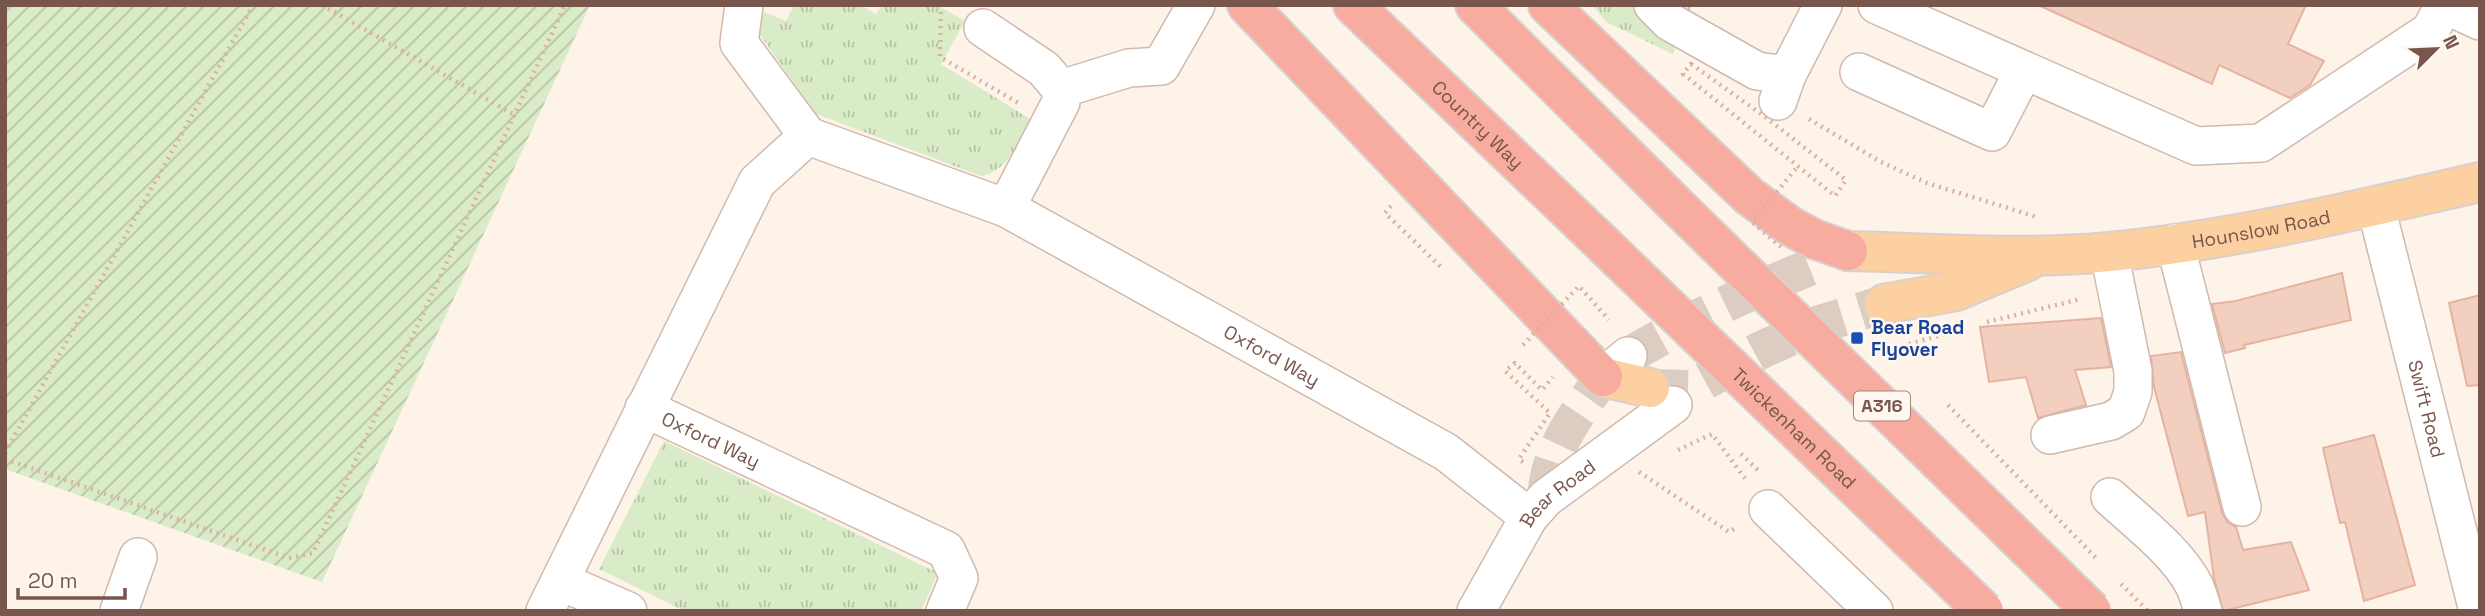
<svg xmlns="http://www.w3.org/2000/svg" width="2485" height="616" viewBox="0 0 2485 616" font-family="'Space Grotesk',sans-serif">
<style>
.grass{fill:url(#grass-tufts)}
.garden{fill:url(#garden-furrows)}
.building{fill:#f3cfc0;stroke:#e6b3a0;stroke-width:2}
.lines{fill:none;stroke-linecap:round;stroke-linejoin:round}
.minor-tunnel{stroke:#dcccc2;stroke-width:37;stroke-dasharray:37 18;stroke-linecap:butt}
.major-tunnel{stroke:#dcccc2;stroke-width:38;stroke-dasharray:38 19;stroke-linecap:butt}
.minor-casing{stroke:#d0b9ae;stroke-width:40}
.major-casing{stroke:#d9d0cd;stroke-width:42}
.highway-casing{stroke:#d9d0cd;stroke-width:42}
.path{stroke:#d9b1a2;stroke-width:4.5;stroke-dasharray:2 5;stroke-linecap:butt}
.minor{stroke:#fff;stroke-width:37}
.major{stroke:#fcd0a1;stroke-width:38}
.highway{stroke:#f8ac9f;stroke-width:38}
.highway-bridge-casing{stroke:#d9d0cd;stroke-width:42;stroke-linecap:butt}
.path-bridge{stroke:#d9b1a2;stroke-width:4.5;stroke-dasharray:2 5;stroke-linecap:butt}
.highway-bridge{stroke:#f8ac9f;stroke-width:38}
.transit-dot{fill:#1a4fb4;stroke:#fff7f0;stroke-width:2.5}
.labels{text-anchor:middle;stroke-width:5;stroke-linejoin:round;paint-order:stroke}
.shield{fill:#fff7f0;stroke:#a1867c;stroke-width:2}
.shield-label{font-size:18px;font-weight:bold;fill:#79564b}
.street-label{font-size:19px;fill:#79564b;stroke:#fff7f0}
.transit-label{font-size:19px;font-weight:bold;fill:#164399;stroke:#fff7f0;text-anchor:start}
</style>
<defs>
<pattern id="grass-tufts" width="24" height="20" patternUnits="userSpaceOnUse" patternTransform="scale(1.75)"><rect width="24" height="20" fill="#daecc7"/><path d="M3 7l-1-3M5 7V3M7 7l1-3M15 17l-1-3M17 17v-4M19 17l1-3" fill="none" stroke="#b6c2a4"/></pattern>
<pattern id="garden-furrows" width="10" height="10" patternUnits="userSpaceOnUse" patternTransform="scale(1.75)"><rect width="10" height="10" fill="#daecc7"/><path d="M-1 1l2-2M0 10L10 0M9 11l2-2" fill="none" stroke="#b6c2a4"/></pattern>
</defs>
<rect width="100%" height="100%" fill="#fdf3e9"/>
<path class="grass" d="M794 5H861L876 14 882 5H937L965 21 941 64 1030 119C1018 142 1009 171 981 176L816 114 758 32 759 10 786 21Z
M1592 5H1692L1673 54 1606 22Z
M664 441 938 573 921 611H684L599 569Z"/>
<path class="garden" d="M5 5H590L322 582 5 469Z"/>
<path class="building" d="M2038 5H2306L2288 44 2324 61 2310 85 2290 98 2219 65 2212 84Z
M2342 273 2351 320 2244 345 2245 348 2225 353 2212 304 2236 301Z
M2480 295V385L2467 386 2449 303Z
M2101 318 2111 367 2075 370 2086 405 2038 418 2026 377 1989 382 1980 327Z
M2181 352 2222 513 2227 522 2236 527 2243 550 2291 542 2309 590 2223 611 2214 578 2205 512 2188 516 2154 387 2151 356Z
M2374 435 2415 585 2364 601 2345 522 2340 523 2323 448Z"/>
<g class="lines">
<path class="minor-tunnel" d="M1628 356C1691 319 1756 288 1824 262
M1546 498C1547 451 1577 414 1603 377"/>
<path class="major-tunnel" d="M1650 388 1690 389 1763 349 1817 325 1884 304"/>
<defs>
<g id="minor">
<path d="M744 5 739 43 808 136"/>
<path d="M1653 5 1670 22 1757 71 1787 75"/>
<path d="M1877 5 2196 146 2261 143 2430 31 2444 5"/>
<path d="M2445 5 2480 21"/>
<path d="M983 28 1044 69 1061 89V102L1006 208"/>
<path d="M1859 72 1992 132 2023 72"/>
<path d="M1061 89 1129 68 1161 66 1196 5"/>
<path d="M1778 101 1787 75 1823 5"/>
<path id="s1" d="M2376 207 2478 611"/>
<path d="M2175 243 2242 507"/>
<path d="M1603 377 1628 356"/>
<path id="s2" d="M644 408 946 550 959 578 945 611"/>
<path d="M2050 435 2111 421 2126 412 2133 392V371L2109 252"/>
<path d="M2110 497C2137 522 2177 552 2194 585 2198 593 2200 602 2203 611"/>
<path d="M1768 509 1874 611"/>
<path d="M560 581 628 611"/>
<path d="M119 611 138 557"/>
<path id="s3" d="M545 611 757 182 808 136 1006 208 1446 452 1529 517"/>
<path id="s4" d="M1476 611 1529 517 1546 498 1673 405"/>
</g>
<g id="major">
<path id="s5" d="M1848 251C1935 253 2023 260 2109 252 2235 240 2357 210 2480 182"/>
<path d="M1884 304 1956 291 2028 261"/>
<path d="M1603 377 1650 388"/>
</g>
<g id="highway">
<path d="M1247 5 1603 377"/>
<path id="s6" d="M1353 5 1604 245"/>
<path d="M1475 5 1672 201"/>
<path d="M1548 5 1749 196 1790 226 1814 239 1848 251"/>
</g>
</defs>
<use href="#minor" class="minor-casing"/>
<use href="#major" class="major-casing"/>
<use href="#highway" class="highway-casing"/>
<path class="path" d="M322 5 513 114
M941 5 940 57 1020 104
M1691 64 1764 116 1846 180 1835 196 1683 74Z
M1809 119 1881 162 1927 183 2037 217
M1391 206 1385 213 1443 269
M1987 322 2081 299
M1909 344 1945 334
M1948 405 2096 558
M1678 450 1712 434 1747 481
M5 453 253 5
M1741 454 1761 473
M5 459 289 558 313 553 565 5
M1523 462 1519 459 1550 413 1505 371 1515 363 1542 390 1553 377
M1639 472 1729 532 1737 527
M2121 584 2148 611"/>
<use href="#minor" class="minor"/>
<use href="#major" class="major"/>
<use href="#highway" class="highway"/>
<defs>
<g id="highway-bridge">
<path d="M1672 201 2092 611"/>
<path id="s7" d="M1604 245 1984 611"/>
</g>
</defs>
<use href="#highway-bridge" class="highway-bridge-casing"/>
<path class="path-bridge" d="M1781 247 1752 222 1799 165
M1523 345 1579 286 1609 320"/>
<use href="#highway-bridge" class="highway-bridge"/>
</g>
<rect class="transit-dot" x="1850" y="331" width="14" height="14" rx="3.5"/>
<g class="labels">
<rect class="shield" x="1854" y="391.5" width="56" height="29" rx="5"/>
<g class="shield-label">
<text x="1882" y="412">A316</text>
</g>
<g class="street-label">
<text dy="7" stroke="none"><textPath href="#s6" startOffset="173">Country Way</textPath></text>
<text dy="7" stroke="none"><textPath href="#s5" startOffset="415">Hounslow Road</textPath></text>
<text dy="7" stroke="none"><textPath href="#s3" startOffset="1062">Oxford Way</textPath></text>
<text dy="7" stroke="none"><textPath href="#s1" startOffset="208">Swift Road</textPath></text>
<text dy="7" stroke="none"><textPath href="#s7" startOffset="264">Twickenham Road</textPath></text>
<text dy="7" stroke="none"><textPath href="#s2" startOffset="74">Oxford Way</textPath></text>
<text dy="7" stroke="none"><textPath href="#s4" startOffset="145">Bear Road</textPath></text>
</g>
<g class="transit-label">
<text x="1871" y="334">Bear Road<tspan x="1871" dy="22">Flyover</tspan></text>
</g>
</g>
<rect width="2485" height="616" fill="none" stroke="#79564b" stroke-width="14"/>
<g transform="translate(2436 49) rotate(66)" stroke="#fff7f0" stroke-width="5" paint-order="stroke">
<path d="M0-5L12 26L0 18L-12 26Z" fill="#79564b"/>
<text y="-10" font-size="19" font-weight="bold" text-anchor="middle" fill="#79564b">N</text>
</g>
<path d="M18 588v10h107v-10" fill="none" stroke="#79564b" stroke-width="3.5"/>
<text x="28" y="588" font-size="21" fill="#79564b" stroke="#fff7f0" stroke-width="5" paint-order="stroke">20 m</text>
</svg>
